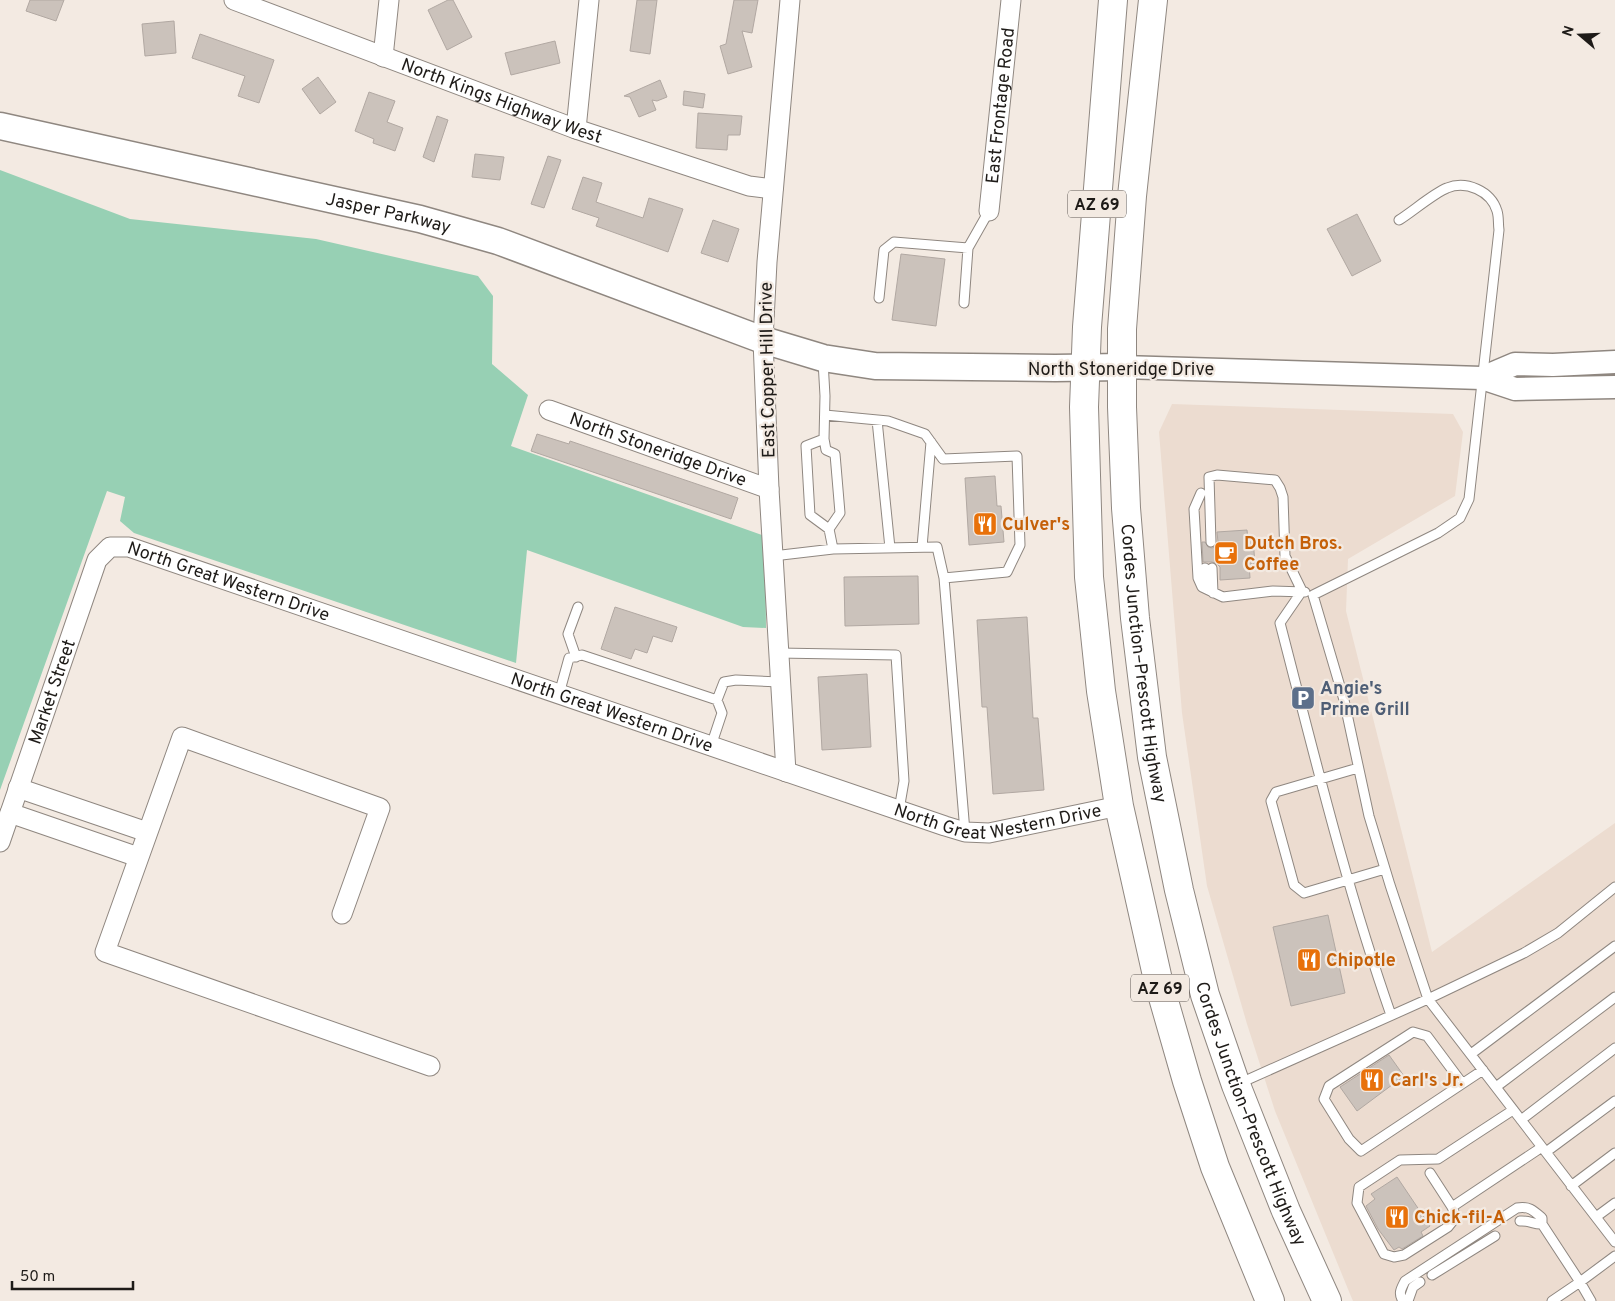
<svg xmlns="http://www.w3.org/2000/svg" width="1615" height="1301" viewBox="0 0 1615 1301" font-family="Overpass,sans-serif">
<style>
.built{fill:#ecdcd0}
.green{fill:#97d0b4}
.building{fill:#cbc2bb;stroke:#b1a8a2}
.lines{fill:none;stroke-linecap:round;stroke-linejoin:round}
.service-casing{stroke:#8f8780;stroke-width:11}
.minor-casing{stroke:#8f8780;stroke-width:21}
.tertiary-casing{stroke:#8f8780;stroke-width:25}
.secondary-casing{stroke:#8f8780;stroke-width:29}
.primary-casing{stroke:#8f8780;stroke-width:30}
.service{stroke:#fff;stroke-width:9}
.minor{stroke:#fff;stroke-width:19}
.tertiary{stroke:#fff;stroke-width:22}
.secondary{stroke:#fff;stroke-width:26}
.primary{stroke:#fff;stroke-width:28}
.labels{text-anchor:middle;stroke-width:4.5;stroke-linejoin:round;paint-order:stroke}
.shield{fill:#f3eae2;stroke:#5e5955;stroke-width:1}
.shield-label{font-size:16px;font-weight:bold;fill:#1e1b18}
.street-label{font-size:18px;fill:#1e1b18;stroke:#f3eae2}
.food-label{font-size:18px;font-weight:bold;fill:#c56008;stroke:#f3eae2;text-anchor:start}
.service-label{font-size:18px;font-weight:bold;fill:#4e5e75;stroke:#f3eae2;text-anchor:start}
</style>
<rect width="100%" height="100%" fill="#f3eae2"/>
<path class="built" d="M1172 404 1453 414 1463 432 1455 496 1348 559 1346 611 1432 952 1615 823V1301H1353L1350 1294 1275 1111 1247 1024 1207 886 1182 713 1159 432Z"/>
<path class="green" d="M0 170 130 219 316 239 478 276 493 296 492 364 528 395 511 446 765 536 766 628 743 627 527 550 516 663 134 533 120 521 125 497 107 491 0 790Z"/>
<path class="building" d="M30 0H64L56 21 26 11Z
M448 0H453L472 37 447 50 428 10Z
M637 0H657L650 54 630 51Z
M734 0H758L752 33 742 31 752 67 728 74 720 46 726 44Z
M174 21 176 53 145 56 142 24Z
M200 34 274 60 259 103 238 96 245 76 192 58Z
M555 41 560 63 511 75 505 53Z
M318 77 336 102 320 114 302 89Z
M660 80 667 97 657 101 652 100 656 110 639 117 630 97 624 96Z
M684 91 705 94 703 108 683 105Z
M369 92 395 101 387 122 403 128 395 151 373 143 374 139 355 131Z
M698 113 742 116 740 135H728L727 150 696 148Z
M437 116 448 120 434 162 423 157Z
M475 154 504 157 500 180 472 177Z
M548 156 561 160 544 208 531 204Z
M583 177 602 183 596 202 643 218 649 198 683 209 668 252 596 226 599 218 572 209Z
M1357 214 1381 261 1352 276 1327 229Z
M713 220 739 229 728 262 701 253Z
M901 254 945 259 936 326 892 320Z
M537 434 569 444 570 441 738 498 731 519 531 451Z
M995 476 997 506H1001L1004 542 969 545 965 478Z
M1247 530 1248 540 1253 539 1255 564H1249L1250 578 1220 580V567L1217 564 1212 562H1203L1202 542H1205L1208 547 1212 548 1215 547 1218 542 1217 532Z
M918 576 919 624 845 626 844 577Z
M615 607 677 627 672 642 653 636 647 653 635 649 631 659 601 649Z
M1027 617 1033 718H1038L1044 790 993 794 987 707H982L977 620Z
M867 674 871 747 822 750 818 677Z
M1328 915 1345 993 1291 1006 1273 927Z
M1389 1055 1404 1076 1357 1111 1340 1087Z
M1397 1177 1430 1226 1421 1232 1423 1236 1402 1249 1399 1247 1394 1250 1378 1229 1366 1206 1375 1199 1371 1194Z"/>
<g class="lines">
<defs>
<path id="service" d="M1399 220C1412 212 1434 193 1447 188 1466 180 1491 191 1497 211 1499 217 1498 224 1499 230L1469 499 1460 518 1438 533 1313 595 1344 700 1369 816 1390 885 1428 999 1615 1242
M879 298 884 250 894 242 968 248 989 211
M964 303 968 248
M825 415 888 421 925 434 943 459 1017 456 1020 545 1007 572 944 578 937 547 833 549
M877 420 890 548
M824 439 826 450 835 454 840 513 829 529
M1201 493 1194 509 1198 578 1202 587 1223 597 1273 591 1305 592
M1211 542 1209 477 1217 475 1275 480 1280 488 1283 497 1285 556 1302 591
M922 547 931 442
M773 556 833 549 829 529 810 515 806 446 824 439 825 396 823 361
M1205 568V582L1210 589
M1212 568 1213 593
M944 578 965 832
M1302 591 1280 623C1314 754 1346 887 1391 1015
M778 653 896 655 904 781 899 810
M576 657 568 634 578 607
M559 694 569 658 582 655 717 700 722 713 711 746
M717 700 724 682 736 680 780 682
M1358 768 1276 792 1271 801 1294 885 1304 893 1385 869
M1471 1054 1615 946
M1462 1083 1427 1036 1413 1032 1329 1086 1324 1099 1349 1139 1361 1151 1483 1070
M1238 1084 1428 999 1524 953 1558 933 1615 887
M1496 1087 1615 997
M1521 1120 1615 1048
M1546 1152 1615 1101
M1430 1173 1452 1207 1542 1147
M1571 1186 1615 1153
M1452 1207 1456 1217 1448 1227 1404 1255 1394 1257 1384 1254 1357 1203 1359 1187 1400 1160 1438 1159 1513 1110
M1596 1217 1615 1203
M1520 1221C1529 1220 1535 1225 1542 1224
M1432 1275 1495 1236
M1403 1301C1398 1293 1401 1289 1405 1281L1517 1208C1529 1206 1533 1210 1542 1218V1224L1580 1282 1552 1301
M1408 1301 1413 1287 1420 1282
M1591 1301 1580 1282 1615 1256"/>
<g id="minor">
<path id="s1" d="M234 0 576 129 749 186 773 189"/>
<path d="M383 57 389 0"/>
<path d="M576 129 589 0"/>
<path id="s2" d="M989 211 1011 0"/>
<path id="s3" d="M549 410 769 489"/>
<path d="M786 772 769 489 763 340 767 262 790 0"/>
<path d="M18 788 147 832"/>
<path d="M10 813 138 857"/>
<path id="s4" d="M0 842 97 560 110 547H129L945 826 965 832 989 833 1119 806"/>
<path d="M342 914 380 808 182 737 105 952 430 1066"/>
</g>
<path id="tertiary" d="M1122 367 1482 378 1515 389 1615 387
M1482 378 1515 364 1553 365 1615 362"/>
<g id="secondary">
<path id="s5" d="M0 126 420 219 498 241 763 340 823 358 875 366 1055 368 1122 367"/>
</g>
<g id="primary">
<path d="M1113 0 1087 327 1084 407 1089 577 1101 691 1119 806 1158 980 1187 1081 1215 1167 1270 1301"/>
<path id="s6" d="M1153 0 1132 196 1122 329V407L1126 508 1135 618 1152 757 1179 890 1205 995 1236 1085 1286 1211 1327 1301"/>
</g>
</defs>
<use href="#service" class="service-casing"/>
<use href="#minor" class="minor-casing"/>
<use href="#tertiary" class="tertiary-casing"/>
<use href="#secondary" class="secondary-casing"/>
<use href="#primary" class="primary-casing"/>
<use href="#service" class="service"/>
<use href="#minor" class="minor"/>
<use href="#tertiary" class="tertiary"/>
<use href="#secondary" class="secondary"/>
<use href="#primary" class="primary"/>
</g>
<defs>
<symbol id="restaurant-square" viewBox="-11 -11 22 22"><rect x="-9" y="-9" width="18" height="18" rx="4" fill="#e8710a" stroke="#f3eae2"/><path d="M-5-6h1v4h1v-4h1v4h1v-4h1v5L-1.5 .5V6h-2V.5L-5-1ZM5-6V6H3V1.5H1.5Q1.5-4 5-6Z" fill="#fff"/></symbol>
<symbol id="cafe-square" viewBox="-11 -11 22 22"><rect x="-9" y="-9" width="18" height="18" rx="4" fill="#e8710a" stroke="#f3eae2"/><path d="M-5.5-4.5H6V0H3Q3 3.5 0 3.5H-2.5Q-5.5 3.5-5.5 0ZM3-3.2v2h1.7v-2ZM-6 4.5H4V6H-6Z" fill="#fff"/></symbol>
<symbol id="parking-square" viewBox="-11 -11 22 22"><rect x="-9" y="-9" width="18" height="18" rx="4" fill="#5c6f8a" stroke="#f3eae2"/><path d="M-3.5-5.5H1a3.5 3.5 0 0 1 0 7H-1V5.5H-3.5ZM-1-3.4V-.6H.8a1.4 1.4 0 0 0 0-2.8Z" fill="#fff"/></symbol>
</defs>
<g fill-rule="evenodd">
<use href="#restaurant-square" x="971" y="510" width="28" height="28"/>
<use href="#cafe-square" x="1212" y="539" width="28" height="28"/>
<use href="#parking-square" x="1289" y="684" width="28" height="28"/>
<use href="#restaurant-square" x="1295" y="946" width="28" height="28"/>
<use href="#restaurant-square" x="1358" y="1066" width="28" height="28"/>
<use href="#restaurant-square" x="1383" y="1203" width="28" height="28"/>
</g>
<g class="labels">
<g class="shield">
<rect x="1068" y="190.5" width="58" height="27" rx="4"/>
<rect x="1131" y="974.5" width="58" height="27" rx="4"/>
</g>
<g class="shield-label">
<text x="1097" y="210">AZ 69</text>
<text x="1160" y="994">AZ 69</text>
</g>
<g class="street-label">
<text dy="6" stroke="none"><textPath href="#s1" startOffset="286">North Kings Highway West</textPath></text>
<text dy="6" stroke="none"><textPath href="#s2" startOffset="106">East Frontage Road</textPath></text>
<text dy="6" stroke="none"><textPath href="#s5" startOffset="398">Jasper Parkway</textPath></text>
<text x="1121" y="375">North Stoneridge Drive</text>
<text transform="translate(767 370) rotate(-91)" y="6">East Copper Hill Drive</text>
<text dy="6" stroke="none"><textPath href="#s3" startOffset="116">North Stoneridge Drive</textPath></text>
<text dy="6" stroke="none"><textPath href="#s4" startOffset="441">North Great Western Drive</textPath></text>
<text dy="6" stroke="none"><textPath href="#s6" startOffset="666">Cordes Junction–Prescott Highway</textPath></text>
<text dy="6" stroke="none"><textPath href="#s4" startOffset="159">Market Street</textPath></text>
<text dy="6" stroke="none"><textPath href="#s4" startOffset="846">North Great Western Drive</textPath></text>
<text dy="6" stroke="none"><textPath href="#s4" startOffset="1251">North Great Western Drive</textPath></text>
<text dy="6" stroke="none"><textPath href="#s6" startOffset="1131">Cordes Junction–Prescott Highway</textPath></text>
</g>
<g class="food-label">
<text x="1002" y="530">Culver's</text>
<text x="1244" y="549">Dutch Bros.<tspan x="1244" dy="21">Coffee</tspan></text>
<text x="1326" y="966">Chipotle</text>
<text x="1390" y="1086">Carl's Jr.</text>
<text x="1414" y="1223">Chick-fil-A</text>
</g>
<g class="service-label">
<text x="1320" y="694">Angie's<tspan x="1320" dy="21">Prime Grill</tspan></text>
</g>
</g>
<g transform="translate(1580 35) rotate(289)" stroke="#f3eae2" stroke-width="4" paint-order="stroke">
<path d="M0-4L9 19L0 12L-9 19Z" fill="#1e1b18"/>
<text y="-8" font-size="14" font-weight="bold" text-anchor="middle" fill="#1e1b18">N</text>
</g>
<path d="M12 1281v8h121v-8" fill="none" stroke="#1e1b18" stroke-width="2.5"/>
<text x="20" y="1281" font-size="15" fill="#1e1b18" stroke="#f3eae2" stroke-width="4" paint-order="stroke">50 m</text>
</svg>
